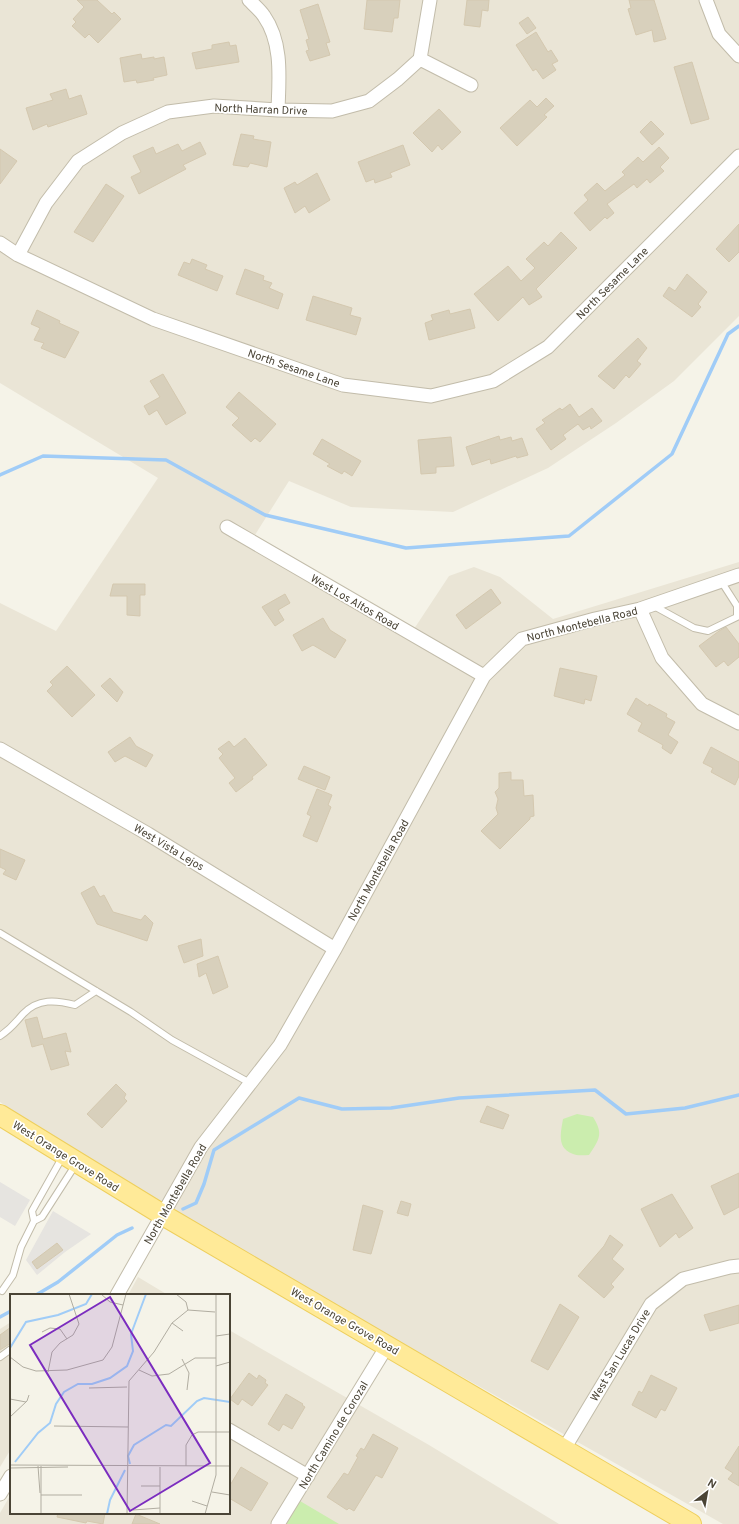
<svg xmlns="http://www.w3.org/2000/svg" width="739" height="1524" viewBox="0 0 739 1524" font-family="Overpass,sans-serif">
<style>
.residential{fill:#eae5d6}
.green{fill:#cbedae}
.parking{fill:#e6e4e0}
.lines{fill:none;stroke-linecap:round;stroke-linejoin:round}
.stream{stroke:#a0ccf7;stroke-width:3.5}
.building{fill:#d8d0bc;stroke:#d4c8af}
.service-casing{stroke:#c2bcaa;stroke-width:8}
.minor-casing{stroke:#c2bcaa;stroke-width:15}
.primary-casing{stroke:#eecf5d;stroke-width:22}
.service{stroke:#fff;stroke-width:6}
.minor{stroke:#fff;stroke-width:13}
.primary{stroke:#ffea98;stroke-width:20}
.labels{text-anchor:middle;stroke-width:3.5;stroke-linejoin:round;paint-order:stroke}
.street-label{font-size:11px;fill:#4a4436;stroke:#fff}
.inset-river{fill:none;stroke:#a0ccf7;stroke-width:2}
.inset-road{fill:none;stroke:#b1ada1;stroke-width:1}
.view{fill:#7b2cbf;fill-opacity:0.15;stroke:#7b2cbf;stroke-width:2}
.inset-edge{fill:none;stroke:#4a4436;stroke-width:2}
</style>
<rect width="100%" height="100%" fill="#f5f3e8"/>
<path class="residential" d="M0 0H739V316L674 381 616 423 548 468 453 512 351 507 289 481 253 538 412 632 449 576 474 567 500 577 553 619 739 562V1524H723L122 1185 0 1102V603L56 631 158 478 0 383Z
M138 1277 168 1295H128Z
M11 1322V1449L0 1467V1329Z
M229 1330 429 1445 559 1524H0V1513L11 1494V1513H229Z"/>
<path class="green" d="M577 1114 593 1117C604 1134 599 1140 589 1155 584 1155 577 1156 573 1154 556 1148 561 1132 563 1119Z
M300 1501 339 1524H285Z"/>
<path class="parking" d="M0 1182 30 1200 15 1226 0 1217Z
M53 1211 91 1234 65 1252 37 1275 26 1260Z"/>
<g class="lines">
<path class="stream" d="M0 475 43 456 166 460 265 515 406 548 569 536 672 454 728 334 739 326
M183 1209 196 1203 204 1184 214 1150 299 1098 342 1109 391 1108 459 1098 595 1090 626 1114 685 1108 739 1095
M36 1295 58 1282 117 1235 132 1228
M0 1317 11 1311"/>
</g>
<path class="building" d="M77 0H97L112 14 114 12 121 19 98 43 89 34 85 38 72 26 76 22 73 19 84 7Z
M367 0H400L398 18H394L392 32 364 29Z
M467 0H489L488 11 482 10 480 27 464 25Z
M629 0H654L666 39 654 42 652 30 636 35 628 9 631 8Z
M318 4 330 42 326 43 330 55 310 61 306 51 309 50 306 40 309 39 300 10Z
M528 17 536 28 527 34 519 23Z
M536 32 548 52 551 50 558 61 552 64 556 70 543 79 536 69 533 71 516 45Z
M229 42 230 46 236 45 239 62 196 69 192 53 212 49V45Z
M141 54 142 59 154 57V59L164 57 167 75 153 78 154 80 137 83 136 80 124 82 120 58Z
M692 62 709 119 691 124 674 67Z
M66 89 69 99 81 95 87 114 48 127 47 124 33 130 26 108 53 100 50 94Z
M546 98 554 106 544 115 547 117 517 146 500 128 530 100 537 107Z
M439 109 461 132 442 150 438 145 432 152 413 133Z
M651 121 664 134 652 145 640 132Z
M241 134 254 136 253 139 271 142 267 167 250 163 248 167 233 165Z
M200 142 206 154 183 165 186 169 139 194 131 177 141 172 133 156 153 147 156 154 178 144 182 151Z
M403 145 410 165 390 173 392 177 375 183 374 179 366 182 358 162Z
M659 147 669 158 660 167 664 171 650 183 647 179 637 188 634 184 607 204 614 213 607 219 605 217 590 231 574 213 588 200 584 195 597 183 605 191 625 175 622 172 638 157 643 162Z
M0 149 17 161 0 184Z
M317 173 330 200 309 213 305 206 295 213 284 188 295 182 297 185Z
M106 184 124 196 93 242 74 232Z
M739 224V252L729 262 716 249Z
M561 232 577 248 536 289 542 297 529 305 523 297 498 321 474 294 508 266 521 281 535 268 526 259 544 242 548 246Z
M192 259 207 265 205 269 223 276 217 291 178 275 184 262 190 264Z
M245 269 264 276 263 280 272 283 269 288 283 294 278 309 236 294Z
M687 274 707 292 698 304 701 307 692 317 663 296 669 287 675 291Z
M313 296 352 308 350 315 361 318 356 335 306 320Z
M470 309 475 328 429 340 425 323 433 320 431 315 449 310 450 314Z
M37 310 60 321 59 323 79 332 65 358 41 348 44 343 34 340 40 328 31 324Z
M638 338 647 348 637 361 641 364 629 378 626 375 614 389 598 376Z
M163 374 186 413 166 425 157 410 149 415 144 406 160 397 150 381Z
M239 392 276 424 260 442 255 438 251 442 232 425 239 418 226 407Z
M570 404 579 417 592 408 602 421 591 429 590 426 583 430 578 424 563 435 566 439 551 450 536 429 545 423 542 420 560 408 562 410Z
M499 436 500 440 511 437 512 441 522 438 528 455 517 458 516 456 491 464 490 459 472 465 466 447Z
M451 437 454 466 436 467V473L421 474 418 440Z
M322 439 361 461 352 476 344 471 342 474 327 466 330 464 313 454Z
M113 584H145V595H140V616L127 615V596H110Z
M491 589 501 603 466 629 456 615Z
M285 594 290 603 278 610 284 620 275 626 262 607Z
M323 618 330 630 346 640 335 658 313 645 302 651 293 635Z
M726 627 739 644V657L728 666 724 661 716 667 699 646 719 631Z
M67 666 95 695 72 717 47 691 53 685 50 682Z
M560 668 597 676 591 701 585 699 584 704 554 696Z
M110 678 123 692 117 702 101 686Z
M636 698 648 706 649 704 667 714 666 717 675 722 668 735 678 742 671 754 662 748 663 745 638 731 642 723 627 714Z
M130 737 136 746 153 755 146 767 125 756 115 762 108 752Z
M245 738 267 765 252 777 253 779 236 792 229 783 235 778 219 758 223 754 218 749 229 741 234 747Z
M711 747 739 762V776L735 785 711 772 713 768 703 763Z
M304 766 330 777 325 790 298 779Z
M511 772V780H523L524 796 533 795 534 816 530 817V819L500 849 481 831 498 814 496 808 498 799 495 792 499 788V773Z
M317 789 332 795 328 805 331 807 317 842 303 836 311 816 307 814Z
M0 849 25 860 16 880 3 874 6 870 0 867Z
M94 886 100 897 104 895 113 912 141 920 145 915 153 923 147 941 97 924 81 893Z
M201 939 203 956 184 963 178 946Z
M218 956 228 987 213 994 206 973 199 977 197 964Z
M37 1017 43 1039 66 1033 71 1052 65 1051 69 1065 51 1070 43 1044 32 1047 25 1020Z
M116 1084 126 1094 124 1098 127 1101 102 1128 87 1114Z
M487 1106 509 1115 503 1129 480 1122Z
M739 1173V1207L724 1215 711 1186Z
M672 1194 693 1228 679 1238 676 1233 660 1247 641 1209Z
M401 1201 411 1204 408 1216 397 1213Z
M363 1205 383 1211 371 1254 353 1250Z
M610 1235 623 1245 612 1259 624 1269 611 1284 614 1287 604 1298 578 1276 604 1246Z
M57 1243 63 1250 37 1269 32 1262Z
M560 1304 579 1317 548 1370 531 1361Z
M739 1305V1323L710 1331 704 1315Z
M11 1327V1343L0 1350V1335Z
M249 1373 257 1379 259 1375 266 1380 265 1383 268 1385 252 1406 242 1399 238 1405 230 1399Z
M651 1375 677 1388 665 1411 661 1409 656 1418 632 1405 639 1391 642 1393Z
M286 1394 303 1404 302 1405 305 1407 292 1429 283 1424 279 1431 268 1424Z
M373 1434 398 1448 382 1478 376 1475 354 1511 349 1508 347 1510 327 1497 344 1473 348 1475 358 1457 356 1456 361 1448 364 1450Z
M739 1446V1486L728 1479 733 1473 725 1468Z
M241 1467 268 1483 251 1511 229 1498V1487Z
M58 1513H105L103 1524 87 1521 86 1523 57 1517Z
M136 1514 160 1524H132Z"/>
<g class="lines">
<defs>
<path id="service" d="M721 581 737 606V616
M654 606 694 628 708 631 739 616
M0 933 131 1012 172 1040 250 1083
M0 1036C12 1028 14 1024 23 1014 38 998 56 1000 75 1005L96 991
M34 1221 42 1217 76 1164
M2 1291 13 1275 21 1247 34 1221 32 1211 63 1156
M0 1357 11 1349"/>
<path id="minor" d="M249 0C254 5 260 10 264 16 283 43 279 79 278 110
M706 0 719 34 739 56
M420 59 471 85
M0 243 18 255 153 319 343 385 431 396 493 381 548 347 739 156
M18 255 46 203 78 161 122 133 168 112 214 106 278 110 332 111 369 101 398 79 420 59 430 0
M227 527 484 676
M640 609 662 658 702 704 739 723
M0 749 148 834 335 949
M117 1295 201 1147 280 1045 335 949 484 676 522 639 595 619 640 609 739 575
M229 1430 308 1476
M564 1449 651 1304 683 1279 730 1267 739 1266
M0 1494 11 1476
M278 1524 387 1346"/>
<path id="primary" d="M0 1115 163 1215 691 1524"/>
</defs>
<use href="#service" class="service-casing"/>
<use href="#minor" class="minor-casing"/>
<use href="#primary" class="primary-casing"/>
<use href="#service" class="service"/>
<use href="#minor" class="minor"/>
<use href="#primary" class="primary"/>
</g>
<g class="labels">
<g class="street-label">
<text transform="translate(261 109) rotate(2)" y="4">North Harran Drive</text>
<text transform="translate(612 283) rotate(-45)" y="4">North Sesame Lane</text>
<text transform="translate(294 368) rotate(19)" y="4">North Sesame Lane</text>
<text transform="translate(355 602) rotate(30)" y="4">West Los Altos Road</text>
<text transform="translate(582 624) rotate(-14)" y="4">North Montebella Road</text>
<text transform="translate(169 847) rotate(31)" y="4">West Vista Lejos</text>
<text transform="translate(378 870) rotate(-61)" y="4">North Montebella Road</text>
<text transform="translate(66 1156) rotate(32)" y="4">West Orange Grove Road</text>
<text transform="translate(175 1194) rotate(-60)" y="4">North Montebella Road</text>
<text transform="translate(345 1321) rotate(30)" y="4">West Orange Grove Road</text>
<text transform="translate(620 1355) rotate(-59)" y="4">West San Lucas Drive</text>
<text transform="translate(333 1435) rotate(-59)" y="4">North Camino de Corozal</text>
</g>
</g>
<g transform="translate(10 1294)">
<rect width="220" height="220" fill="#f5f3e8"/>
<path class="inset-river" d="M0 54 16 28 48 21 76 10 82 0M5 168 28 139 40 129 46 110 54 98 68 90H82L100 84 117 72 123 57 121 40 136 0M120 170 118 162 124 151 156 131 161 132 187 107 194 104 220 108M97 220 100 206 115 176"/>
<path class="inset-road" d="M91 0 100 8 113 11M166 0 176 8 178 16M178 16 205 18M162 29 173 37M32 38 40 34 50 35 57 45M206 42 220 40M0 63 13 73 26 77 57 76 93 66 102 53 116 0M172 65 179 79 177 96M206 72 220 68M129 76 142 82 159 80 185 64H206M38 78 42 58 50 49 63 41 69 30 59 0M79 94 117 93M0 105 16 108M0 123 17 107 19 101M44 132 118 133M0 171 220 172M28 172 30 199M31 172V220M176 172V151L182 141 188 138H220M0 174 58 173M131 192H150M202 198 220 201M31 201H72M182 207 197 212M123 216 150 214M117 220 119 87 144 58 162 29 178 16M150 220V173M195 220 206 181V0"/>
<path class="view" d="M100 3 200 169 120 217 20 51Z"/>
<rect width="220" height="220" class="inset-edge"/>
</g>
<g transform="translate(707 1492) rotate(31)" stroke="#ffffff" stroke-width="3" paint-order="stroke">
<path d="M0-3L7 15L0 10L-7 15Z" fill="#4a4436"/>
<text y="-6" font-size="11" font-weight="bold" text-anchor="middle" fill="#4a4436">N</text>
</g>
</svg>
